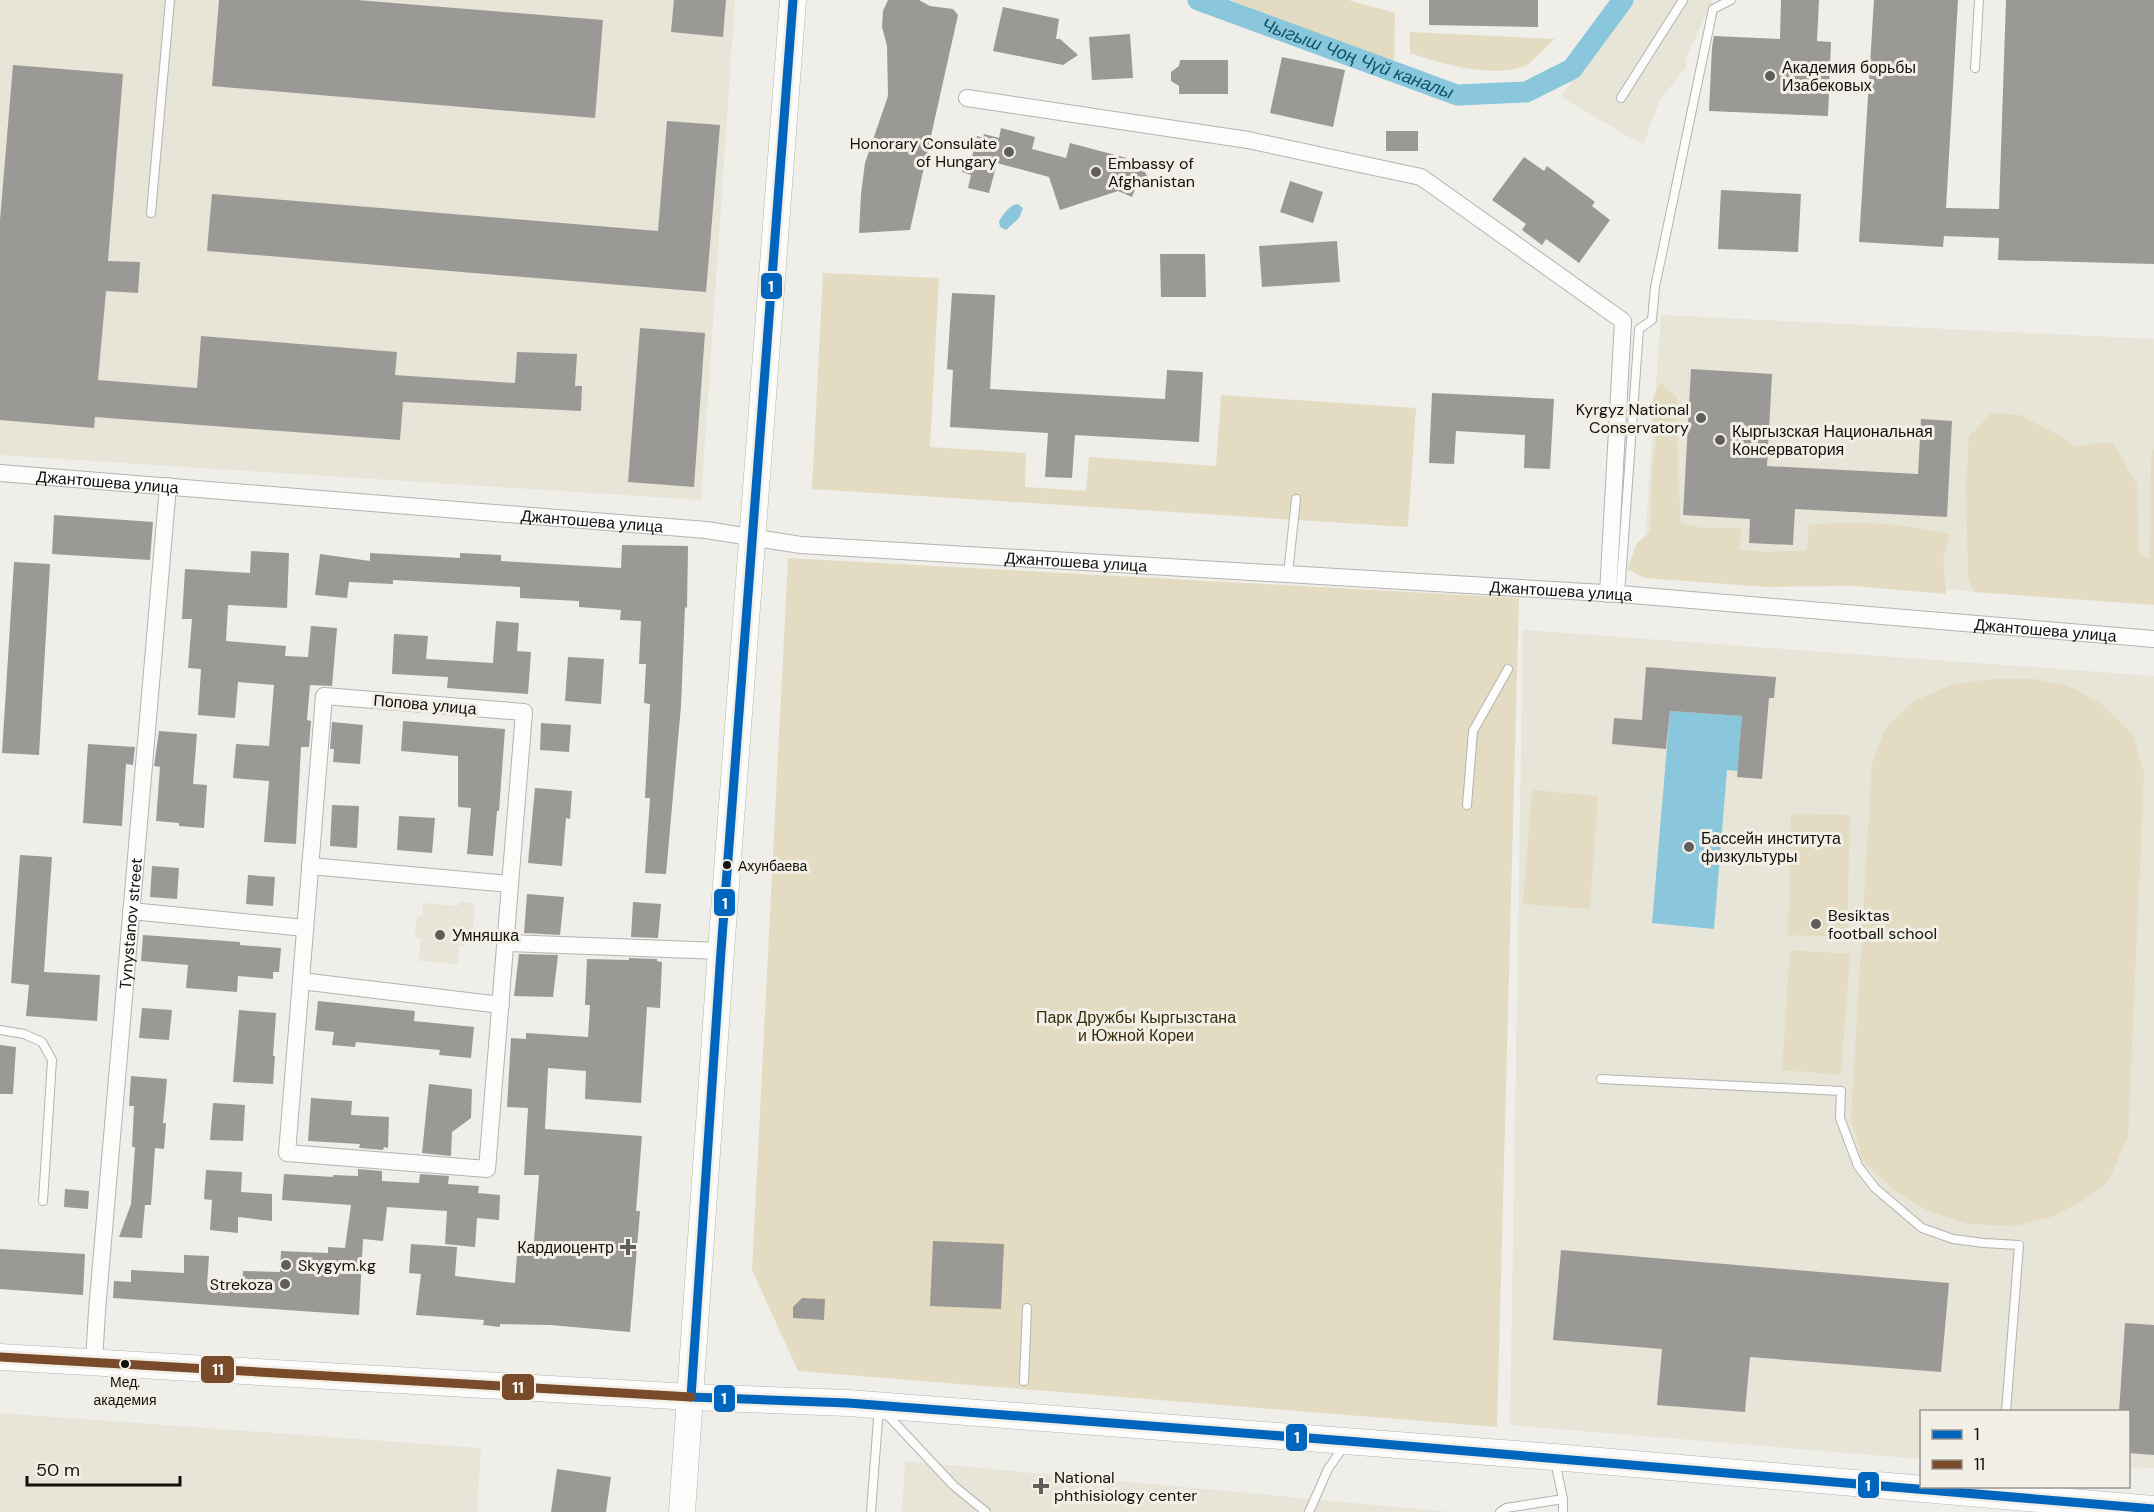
<svg xmlns="http://www.w3.org/2000/svg" width="2154" height="1512" viewBox="0 0 2154 1512" font-family="'DM Sans',sans-serif">
<style>
.built{fill:#e7e4d8}
.green{fill:#e3dcc2}
.water{fill:#8ac7dc}
.lines{fill:none;stroke-linecap:round;stroke-linejoin:round}
.canal{stroke:#8ac7dc;stroke-width:21}
.building{fill:#9a9995}
.service-casing{stroke:#b4b3af;stroke-width:10}
.minor-casing{stroke:#b4b3af;stroke-width:18}
.primary-casing{stroke:#b4b3af;stroke-width:27}
.service{stroke:#fdfcfc;stroke-width:8}
.minor{stroke:#fdfcfc;stroke-width:16}
.primary{stroke:#fdfcfc;stroke-width:26}
.bus-1-casing{stroke:#f2efe6;stroke-width:14}
.bus-2-casing{stroke:#f2efe6;stroke-width:14}
.bus-1{stroke:#0065bd;stroke-width:9}
.bus-2{stroke:#7a4b2a;stroke-width:9}
.poi-dot{fill:#5f5e5b;stroke:#f2efe6;stroke-width:2}
.bus-dot{fill:#12110e;stroke:#f2efe6;stroke-width:2}
.labels{text-anchor:middle;stroke-width:6;stroke-linejoin:round;paint-order:stroke}
.bus-label{font-size:14px;fill:#12110e;stroke:#f2efe6;text-anchor:start}
.poi-label{font-size:16px;fill:#12110e;stroke:#f2efe6;text-anchor:start}
.street-label{font-size:16px;fill:#12110e;stroke:#f2efe6}
.park-label{font-size:16px;fill:#372e0d;stroke:#f2efe6}
.water-label{font-size:18px;font-style:italic;fill:#08556a;stroke:#f2efe6}
.line-badge{stroke:#f2efe6;stroke-width:2}
.badge-label{font-size:16px;text-anchor:middle;font-weight:bold;fill:#fff}
</style>
<rect width="100%" height="100%" fill="#efeee9"/>
<path class="built" d="M0 0H735L701 500 0 455Z
M1632 0H1713L1684 62 1687 66 1660 100 1643 145 1561 97Z
M1661 315 2154 339V604L1643 568Z
M1523 630 2154 676V1468L2129 1467 2128 1412H1922L1921 1459 1510 1425Z
M459 902 475 903 473 932H465L464 946H459L458 964 419 961 421 938 415 937 417 916H422L423 903 458 906Z
M0 1413 481 1448 477 1512H0Z
M905 1461 1450 1512H902Z"/>
<path class="green" d="M1230 0H1348L1395 13 1394 67Z
M1410 32 1555 39C1549 44 1532 62 1528 64 1495 80 1443 64 1410 53Z
M823 273 939 278 930 447 1026 453 1025 487 1086 491 1089 457 1216 466 1221 395 1416 408 1408 527 812 489Z
M1661 383 1677 397 1678 478 1681 524 1703 528H1742L1739 550 1770 552 1807 550 1809 525C1856 519 1904 524 1950 534L1943 558 1946 594 1854 586 1767 587 1644 578 1627 569 1637 543 1650 532 1652 469 1656 438 1650 408 1657 387Z
M1991 413 2020 415 2053 432 2076 447 2094 443H2113L2137 484 2139 554 2150 559 2151 459 2154 448V605L1974 592 1968 578 1966 485 1969 437Z
M788 558 1519 598 1497 1427 798 1371 752 1270Z
M1992 679H2035L2068 686 2102 704 2133 734 2144 773 2128 1137 2108 1182 2081 1202 2052 1217 2015 1226 1967 1224 1926 1210 1895 1191 1862 1160 1851 1119 1872 763 1885 729 1914 701 1952 685Z
M1532 790 1598 796 1590 909 1523 904Z
M1791 814 1850 815 1847 937 1788 935Z
M1790 950 1850 954 1841 1075 1782 1070Z"/>
<path class="water" d="M1018 204 1023 208 1019 218 1006 230 1000 227 999 221C1004 214 1009 205 1018 204Z
M1670 711 1742 716 1738 771 1727 770 1714 929 1652 923Z"/>
<g class="lines">
<path class="canal" id="s1" d="M1198 0 1457 95 1526 92 1572 69 1623 0"/>
</g>
<path class="building" d="M219 0H357L603 20 595 118 212 86Z
M674 0H726L723 37 671 32Z
M888 0H919L930 6 953 9 958 15 910 230 859 233 861 194 865 163 888 96 887 46 882 27 883 11Z
M1429 0H1538V27L1429 25Z
M1781 0H1819L1817 41 1831 42 1828 116 1709 111 1712 47 1714 36 1780 39Z
M1874 0H1958L1946 208 1999 209 2006 0H2154V264L1998 260 1999 238 1944 236 1943 247 1859 242Z
M1003 7 1059 19 1056 39H1060L1078 55 1063 65 993 51Z
M1130 34 1133 78 1092 80 1089 37Z
M1282 57 1345 70 1333 127 1270 113Z
M1180 60H1228V94H1179V86L1171 81V72L1179 66Z
M13 65 123 74 108 261 140 262 138 293 106 291 98 380 197 388 201 336 397 352 395 375 515 383 517 352 577 354 575 386H582L581 411 403 402 400 440 95 417 94 428 0 420V220Z
M667 121 720 125 706 292 207 251 212 194 658 231Z
M1001 128 1035 137 1032 149 1066 158 1070 143 1138 161 1148 177 1137 185 1132 197 1118 191 1060 210 1049 177 997 163 989 193 968 188 971 175 962 172 967 156 972 157 977 136 983 138 984 134 999 138Z
M1386 131H1418V151H1386Z
M1524 157 1544 171 1547 166 1595 202 1592 206 1610 220 1579 263 1546 239 1542 245 1522 230 1526 224 1492 200Z
M1290 181 1323 192 1313 223 1280 212Z
M1721 190 1801 194 1798 252 1718 249Z
M1337 241 1340 282 1262 287 1259 246Z
M1160 254H1205L1206 297H1161Z
M952 293 995 295 990 389 1165 399 1167 370 1203 372 1199 442 1075 435 1072 478 1045 477 1048 433 950 427 953 370 947 369Z
M640 328 705 333 694 487 628 482Z
M1691 369 1772 374 1767 466 1918 474 1921 419 1952 421 1947 517 1795 509 1793 545 1749 543 1750 519 1683 515Z
M1432 393 1554 399 1550 469 1524 468 1525 435 1456 431 1454 464 1429 463Z
M54 515 153 522 150 560 52 554Z
M622 545 688 546 687 608 685 607 681 706 666 874 645 873 650 798H645L650 704 644 703 646 664H639L641 621 620 620 621 610 579 607V601L520 598V587L393 580V584L349 582 347 598 315 595 320 554 370 561V553L460 558V553L501 555V561L621 568Z
M251 551 289 553 287 608 228 605 226 641 286 646 285 656 308 657 311 626 337 628 332 686 310 685 307 720 311 721 309 747H301L296 844 264 842 269 781 233 778 236 744 269 746 274 685 238 682 235 718 198 715 201 669 188 668 192 619H182L185 569 250 573Z
M14 562 50 564 39 755 2 753Z
M496 621 519 623 517 651 531 652 528 694 447 688 448 677 392 674 394 634 428 636 426 659 493 663Z
M568 657 604 659 601 704 565 701Z
M1646 667 1776 677 1774 698H1769L1762 779 1737 777 1742 716 1670 711 1666 749 1612 744 1614 718 1642 720Z
M403 721 505 729 499 811H497L493 856 467 854 471 808 458 807V756L401 751Z
M332 722 363 725 360 764 333 762 334 749H330Z
M541 723 571 725 569 752 540 750Z
M159 731 197 734 193 784 207 785 204 828 179 826V823L156 821 160 767 154 766Z
M88 744 135 747 133 765 126 764 122 826 83 823Z
M535 788 572 791 570 819 566 818 562 866 528 863Z
M332 805 359 806 357 848 330 846Z
M399 816 435 818 432 853 397 850Z
M20 855 52 857 44 972 100 975 97 1021 26 1016 29 985 11 983Z
M152 866 179 868 177 899 150 897Z
M248 875 275 877 273 906 246 904Z
M527 894 564 897 560 935 524 933Z
M633 902 661 904 658 938 631 937Z
M143 935 240 942V945L281 948 279 972H273V979L238 976 237 992 186 988 188 965 141 961Z
M519 954 558 955 553 997 514 996Z
M629 958 657 959V961L662 962 660 1008 647 1007 641 1103 585 1099 586 1071 548 1068 545 1129 642 1136 636 1211H640L630 1332 550 1325 500 1324V1327L483 1325 484 1320 416 1315 421 1274 409 1273 411 1244 457 1247 455 1276 515 1283 517 1254 533 1255 539 1175H524L528 1108 507 1107 511 1038 526 1039V1033L588 1037 590 1005H585L587 959 629 960Z
M318 1001 415 1011 414 1021 474 1027 471 1058 439 1055 440 1050 356 1042 355 1047 332 1045 334 1032 315 1030Z
M142 1008 172 1010 169 1040 139 1038Z
M239 1010 276 1013 273 1056H275L273 1084 233 1082Z
M0 1045 16 1047 13 1094H0Z
M131 1076 167 1079 163 1123H166L164 1149 155 1148 151 1205H145L142 1238 119 1237 131 1204 135 1147H132L134 1106H129Z
M429 1084 472 1089 471 1118 452 1132 451 1156 422 1153Z
M311 1098 352 1101 351 1115 389 1117 388 1148 384 1147 383 1150 359 1148 360 1144 308 1141Z
M213 1103 245 1105 243 1141 210 1140Z
M358 1169 382 1171V1181L419 1183 420 1174 449 1176 448 1184 479 1186 478 1193 500 1195 499 1220 477 1218 475 1247 445 1244 447 1211 387 1207 383 1241 363 1239 359 1315 113 1298 114 1281 131 1282V1270L184 1273V1255L209 1256 207 1285 242 1287 243 1271 280 1272 281 1251 328 1253V1247L345 1248 351 1205 282 1200 284 1174 333 1177V1175L358 1176Z
M206 1170 242 1172 241 1192 272 1194V1221L238 1217V1233L210 1230 212 1200 204 1199Z
M65 1189 89 1191 88 1209 64 1207Z
M933 1241 1004 1244 1001 1309 930 1306Z
M0 1249 85 1254 83 1295 0 1289Z
M1561 1250 1949 1283 1941 1372 1750 1357 1745 1412 1657 1405 1662 1349 1553 1340Z
M802 1298 825 1299 824 1320 793 1318V1307Z
M2125 1323 2154 1325V1455L2128 1453V1412H2119Z
M557 1469 611 1477 606 1512H551Z"/>
<g class="lines">
<defs>
<path id="service" d="M1975 68 1979 0
M1621 98 1683 0
M151 213 170 0
M1288 574 1296 499
M1620 594 1639 329 1652 320 1655 287 1713 9 1731 0
M1467 805 1473 731 1508 669
M0 1030 24 1034 42 1042 52 1060 43 1201
M1601 1079 1841 1091 1840 1118 1858 1166 1875 1188 1922 1228 1953 1239 1984 1243 2019 1245 2006 1412
M1024 1381 1027 1308
M1555 1461 1563 1499V1512
M871 1512 879 1406 954 1486 986 1512
M1309 1512 1328 1469 1344 1446
M1500 1512 1506 1508 1563 1499"/>
<g id="minor">
<path d="M967 98 1248 140 1421 177 1623 321 1608 594"/>
<path id="s2" d="M0 473 706 530 801 545 1620 594 2154 639"/>
<path d="M324 696 524 712 487 1169 287 1153Z"/>
<path d="M310 866 510 884"/>
<path d="M131 911 305 928"/>
<path d="M506 943 721 951"/>
<path d="M301 981 501 1005"/>
<path id="s3" d="M94 1362 97 1311 168 486"/>
</g>
<path id="primary" d="M0 1357 691 1397 848 1403 1554 1457 2154 1509
M682 1512 721 951 793 0"/>
</defs>
<use href="#service" class="service-casing"/>
<use href="#minor" class="minor-casing"/>
<use href="#primary" class="primary-casing"/>
<use href="#service" class="service"/>
<use href="#minor" class="minor"/>
<use href="#primary" class="primary"/>
<defs>
<path id="bus-1" d="M793 0 721 951 691 1397 848 1403 1347 1441 2154 1509"/>
<path id="bus-2" d="M0 1357 691 1397"/>
</defs>
<use href="#bus-1" class="bus-1-casing"/>
<use href="#bus-2" class="bus-2-casing"/>
<use href="#bus-1" class="bus-1"/>
<use href="#bus-2" class="bus-2"/>
</g>
<g class="poi-dot">
<circle cx="1770" cy="76" r="6"/>
<circle cx="1009" cy="152" r="6"/>
<circle cx="1096" cy="172" r="6"/>
<circle cx="1701" cy="418" r="6"/>
<circle cx="1720" cy="440" r="6"/>
<circle cx="1689" cy="847" r="6"/>
<circle cx="1816" cy="924" r="6"/>
<circle cx="440" cy="935" r="6"/>
<path d="M625 1238h6v6h6v6h-6v6h-6v-6h-6v-6h6z"/>
<circle cx="286" cy="1265" r="6"/>
<circle cx="285" cy="1284" r="6"/>
<path d="M1038 1477h6v6h6v6h-6v6h-6v-6h-6v-6h6z"/>
</g>
<g class="bus-dot">
<circle cx="727" cy="865" r="5"/>
<circle cx="125" cy="1364" r="5"/>
</g>
<g class="labels">
<g class="bus-label">
<text x="738" y="871">Ахунбаева</text>
<text x="125" y="1387" text-anchor="middle">Мед.<tspan x="125" dy="18">академия</tspan></text>
</g>
<g class="poi-label">
<text x="1782" y="73">Академия борьбы<tspan x="1782" dy="18">Изабековых</tspan></text>
<text x="997" y="149" text-anchor="end">Honorary Consulate<tspan x="997" dy="18">of Hungary</tspan></text>
<text x="1108" y="169">Embassy of<tspan x="1108" dy="18">Afghanistan</tspan></text>
<text x="1689" y="415" text-anchor="end">Kyrgyz National<tspan x="1689" dy="18">Conservatory</tspan></text>
<text x="1732" y="437">Кыргызская Национальная<tspan x="1732" dy="18">Консерватория</tspan></text>
<text x="1701" y="844">Бассейн института<tspan x="1701" dy="18">физкультуры</tspan></text>
<text x="1828" y="921">Besiktas<tspan x="1828" dy="18">football school</tspan></text>
<text x="452" y="941">Умняшка</text>
<text x="614" y="1253" text-anchor="end">Кардиоцентр</text>
<text x="298" y="1271">Skygym.kg</text>
<text x="273" y="1290" text-anchor="end">Strekoza</text>
<text x="1054" y="1483">National<tspan x="1054" dy="18">phthisiology center</tspan></text>
</g>
<g class="street-label">
<text dy="6" stroke="none"><textPath href="#s2" startOffset="108">Джантошева улица</textPath></text>
<text dy="6" stroke="none"><textPath href="#s2" startOffset="594">Джантошева улица</textPath></text>
<text dy="6" stroke="none"><textPath href="#s2" startOffset="1080">Джантошева улица</textPath></text>
<text dy="6" stroke="none"><textPath href="#s2" startOffset="1566">Джантошева улица</textPath></text>
<text dy="6" stroke="none"><textPath href="#s2" startOffset="2052">Джантошева улица</textPath></text>
<text transform="translate(425 704) rotate(5)" y="6">Попова улица</text>
<text dy="6" stroke="none"><textPath href="#s3" startOffset="440">Tynystanov street</textPath></text>
</g>
<g class="park-label">
<text x="1136" y="1023">Парк Дружбы Кыргызстана<tspan x="1136" dy="18">и Южной Кореи</tspan></text>
</g>
<g class="water-label">
<text dy="6" stroke="none"><textPath href="#s1" startOffset="170">Чыгыш Чоң Чүй каналы</textPath></text>
</g>
</g>
<g class="line-badge">
<rect x="760" y="272" width="23" height="28" rx="6" fill="#0065bd"/>
<rect x="713" y="888" width="23" height="29" rx="6" fill="#0065bd"/>
<rect x="200" y="1355" width="35" height="29" rx="6" fill="#7a4b2a"/>
<rect x="501" y="1373" width="34" height="28" rx="6" fill="#7a4b2a"/>
<rect x="713" y="1384" width="23" height="29" rx="6" fill="#0065bd"/>
<rect x="1285" y="1423" width="23" height="29" rx="6" fill="#0065bd"/>
<rect x="1857" y="1471" width="23" height="28" rx="6" fill="#0065bd"/>
</g>
<g class="badge-label">
<text x="771" y="292">1</text>
<text x="725" y="909">1</text>
<text x="218" y="1375">11</text>
<text x="518" y="1393">11</text>
<text x="724" y="1404">1</text>
<text x="1297" y="1443">1</text>
<text x="1868" y="1491">1</text>
</g>
<rect x="1920" y="1410" width="210" height="78" fill="#f2efe6" stroke="#989690" stroke-width="1.5"/>
<rect x="1932" y="1430" width="30" height="9" fill="#0065bd" stroke="#989690" stroke-width="1.5"/>
<text x="1974" y="1440" font-size="18" fill="#12110e">1</text>
<rect x="1932" y="1460" width="30" height="9" fill="#7a4b2a" stroke="#989690" stroke-width="1.5"/>
<text x="1974" y="1470" font-size="18" fill="#12110e">11</text>
<path d="M27 1476v9h153v-9" fill="none" stroke="#12110e" stroke-width="3"/>
<text x="36" y="1476" font-size="18" fill="#12110e" stroke="#f2efe6" stroke-width="4.5" paint-order="stroke">50 m</text>
</svg>
